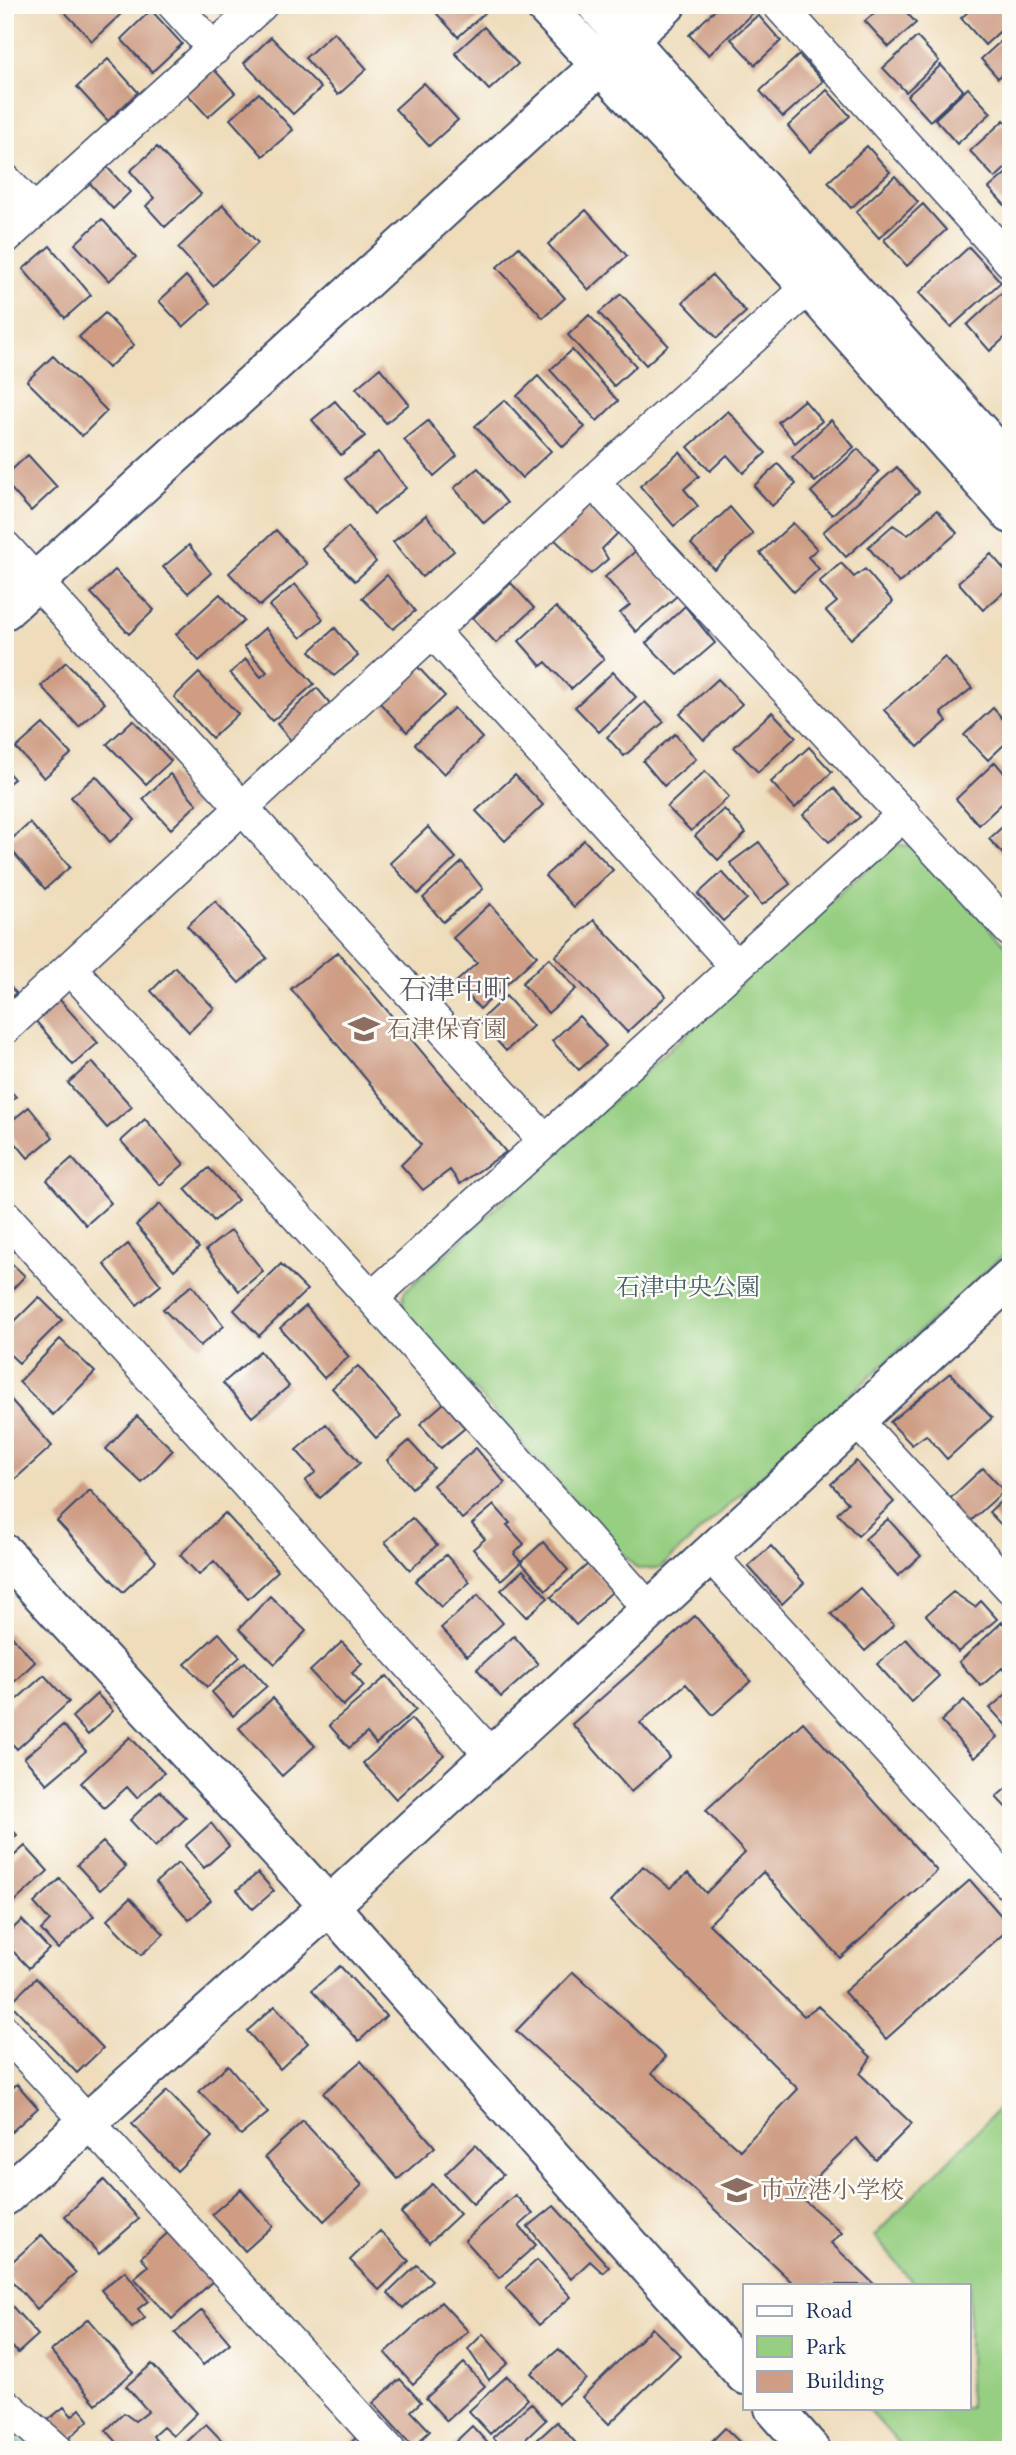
<svg xmlns="http://www.w3.org/2000/svg" width="1016" height="2455" viewBox="0 0 1016 2455" font-family="Cardo,'Noto Serif JP',serif">
<style>
.green{fill:#97cf82;stroke:#597f70;stroke-width:2}
.lines{fill:none;stroke-linecap:round;stroke-linejoin:round}
.stream{stroke:#56c3ce;stroke-width:10}
.building{fill:#ce9d84}
.minor-casing{stroke:#3b496c;stroke-width:35}
.tertiary-casing{stroke:#3b496c;stroke-width:42}
.minor{stroke:#fff;stroke-width:32}
.tertiary{stroke:#fff;stroke-width:38}
.labels{text-anchor:middle;stroke-width:5;stroke-linejoin:round;paint-order:stroke}
.education-label{font-size:24px;fill:#785e54;stroke:#fdfcf7;text-anchor:start}
.park-label{font-size:24px;fill:#405f69;stroke:#fdfcf7}
.quarter-label{font-size:28px;fill:#5a566b;stroke:#fdfcf7}
</style>
<rect width="100%" height="100%" fill="#fdfcf7"/>
<filter id="ink" filterUnits="userSpaceOnUse"><feTurbulence type="fractalNoise" baseFrequency=".0143" numOctaves="2"/><feDisplacementMap in="SourceGraphic" scale="14" xChannelSelector="R" yChannelSelector="G"/><feConvolveMatrix kernelMatrix="1 2 1 2 8 2 1 2 1" color-interpolation-filters="sRGB"/></filter>
<filter id="wash" filterUnits="userSpaceOnUse"><feTurbulence type="fractalNoise" baseFrequency=".00686" numOctaves="4" result="noise"/><feDisplacementMap in="SourceGraphic" scale="28" xChannelSelector="R" yChannelSelector="G"/><feGaussianBlur stdDeviation="1.57" result="paint"/><feColorMatrix in="noise" values="0 0 0 0 0 0 0 0 0 0 0 0 0 0 0 0 0 1.4 0 .05"/><feComposite in="paint" operator="in"/></filter>
<g filter="url(#wash)">
<rect width="100%" height="100%" fill="#eedcba"/>
<path class="green" d="M894 844 915 847 1011 951V1248L660 1568 637 1569 403 1312 404 1292Z
M1011 2096V2450H904L867 2408H969V2285H915L874 2236Z"/>
<g class="lines">
<path class="stream" d="M5 2433 24 2450"/>
</g>
<g id="blocks">
<path class="building" d="M58 5H113L121 14 92 41Z
M213 5H232L222 14Z
M429 5H482L487 11 458 37Z
M720 5H761L709 55 689 35Z
M883 5H900L916 23 889 47 865 21Z
M976 5H999L1011 19V21L985 45 961 18Z
M151 10 182 44 152 72 121 39Z
M758 15 781 41 755 65 731 39Z
M484 27 518 64 489 90 455 53Z
M334 32 367 69 338 95 305 58Z
M1011 32V67L998 78 981 59Z
M271 37 321 88 293 114 244 63Z
M917 37 939 61 906 92 883 68Z
M799 55 823 81 783 117 760 91Z
M108 59 138 92 108 121 77 87Z
M941 65 963 90 930 121 907 96Z
M211 66 235 93 208 117 184 90Z
M424 83 458 120 429 146 395 109Z
M968 88 991 113 957 144 935 119Z
M827 90 850 116 810 152 788 126Z
M259 93 293 130 263 156 230 119Z
M1004 120 1011 128V163L995 178 970 151Z
M867 146 890 172 851 208 828 182Z
M157 147 201 194 165 227 146 206 154 198 130 171Z
M106 166 130 192 113 209 88 181Z
M1011 169V212L989 188Z
M895 176 918 202 879 238 856 212Z
M923 204 946 230 907 266 884 240Z
M223 205 258 243 213 286 178 248Z
M586 210 627 256 589 290 548 244Z
M102 219 136 257 109 281 75 244Z
M50 246 91 295 65 318 23 269Z
M519 247 565 298 543 318 497 267Z
M969 247 1001 282 951 327 919 293Z
M712 275 746 312 717 338 683 302Z
M186 276 210 303 183 327 159 301Z
M1006 289 1011 294V332L990 351 967 325Z
M621 294 668 345 646 365 599 313Z
M105 313 134 345 108 368 79 337Z
M589 315 636 366 614 386 568 335Z
M572 350 618 401 597 421 550 370Z
M1011 353V370L1003 361Z
M53 356 107 411 82 436 27 381Z
M380 368 409 404 386 423 356 388Z
M538 376 585 427 563 447 517 396Z
M505 400 551 451 522 478 475 426Z
M804 400 822 421 795 443 778 422Z
M335 401 365 436 341 455 312 420Z
M728 411 766 453 743 473 727 455 710 471 688 447Z
M831 420 854 447 815 482 792 457Z
M428 421 457 456 434 476 404 440Z
M858 449 879 472 832 515 811 492Z
M378 452 406 488 374 514 345 479Z
M680 452 699 476 684 489 698 506 674 526 640 486Z
M28 455 57 487 31 511 5 482V476Z
M778 464 796 484 772 506 754 486Z
M897 467 919 492 846 557 823 532Z
M478 468 507 503 484 523 454 488Z
M592 502 618 533 602 549 608 559 591 574 553 538Z
M730 507 753 534 714 569 691 544Z
M937 510 957 533 899 583 868 547 893 525 908 535Z
M426 515 454 551 422 577 393 542Z
M793 523 817 549 808 557 819 569 794 592 760 553Z
M348 527 376 562 355 581 323 549Z
M276 530 307 564 260 606 229 573Z
M189 545 211 573 188 593 163 567Z
M637 550 678 595 636 632 620 613 630 605 605 577Z
M991 554 1011 577V586L983 610 958 582Z
M841 563 854 577 865 569 893 602 851 639 826 611 837 602 819 582Z
M115 570 154 610 129 634 91 593Z
M387 575 415 611 393 629 362 598Z
M511 583 534 608 496 643 473 618Z
M295 584 323 619 301 638 269 606Z
M220 594 244 621 199 661 176 634Z
M685 606 715 643 678 675 646 643Z
M556 607 604 659 571 689 546 662 541 666 519 641Z
M265 628 314 684 272 721 230 673 246 659 261 677 267 672 244 647Z
M335 628 358 656 334 676 310 651Z
M945 657 972 688 941 713 947 721 918 747 884 710Z
M66 662 105 703 79 727 41 686Z
M416 665 445 696 407 732 378 701Z
M613 672 636 697 599 732 575 707Z
M199 673 238 714 212 738 174 697Z
M718 679 742 704 704 740 680 714Z
M317 688 334 708 293 743 277 724Z
M645 702 664 722 624 756 607 737Z
M454 708 482 738 444 774 415 744Z
M993 708 1011 728V738L988 760 964 735Z
M772 712 796 737 758 772 734 747Z
M133 720 171 761 146 784 107 744Z
M43 724 71 754 44 778 16 748Z
M675 734 696 759 664 786 643 761Z
M809 747 832 772 795 808 771 782Z
M995 762 1011 781V795L979 825 956 799Z
M5 769 14 779 5 786Z
M705 771 729 797 691 831 667 807Z
M170 774 197 804 171 829 143 799Z
M515 775 543 805 505 841 476 811Z
M96 776 135 820 110 842 71 797Z
M834 788 860 817 829 842 803 815Z
M724 809 746 833 718 860 695 836Z
M1011 819V863L989 839Z
M30 823 70 867 45 889 6 844Z
M428 827 456 858 418 894 390 863Z
M584 840 613 870 574 907 545 876Z
M759 842 790 884 762 905 730 863Z
M462 862 483 889 443 922 423 898Z
M722 872 747 899 723 921 698 894Z
M215 901 267 958 239 983 187 926Z
M490 904 537 956 480 1009 456 982 477 963 453 938Z
M594 920 666 996 627 1032 555 956Z
M338 952 506 1152 460 1184 450 1170 423 1190 401 1165 421 1145 291 989Z
M549 958 576 989 548 1013 522 983Z
M175 967 214 1008 189 1032 151 991Z
M5 981 16 993 5 1002Z
M506 996 533 1026 506 1051 479 1021Z
M59 999 98 1043 73 1065 35 1020Z
M579 1016 606 1046 579 1070 552 1041Z
M92 1062 132 1107 107 1128 68 1083Z
M5 1085 16 1097 5 1106Z
M29 1107 53 1137 28 1158 5 1130V1126Z
M145 1119 184 1164 160 1185 121 1141Z
M72 1158 111 1203 86 1225 47 1180Z
M209 1168 238 1200 214 1221 185 1189Z
M160 1204 199 1248 174 1270 136 1225Z
M231 1230 263 1271 239 1291 206 1250Z
M128 1244 161 1285 137 1305 104 1264Z
M5 1257 25 1276 5 1297Z
M281 1264 307 1290 259 1336 234 1310Z
M192 1285 224 1326 200 1346 163 1309Z
M39 1297 62 1320 19 1363 5 1350V1331Z
M306 1306 349 1357 324 1378 280 1328Z
M60 1339 95 1372 53 1415 19 1382Z
M260 1351 289 1386 252 1417 223 1383Z
M358 1366 401 1416 376 1438 332 1388Z
M950 1373 992 1418 947 1459 926 1435 912 1445 890 1422Z
M5 1393 52 1446 5 1488Z
M444 1403 465 1428 441 1448 420 1424Z
M137 1416 173 1450 142 1483 106 1449Z
M326 1424 360 1463 320 1498 305 1481 316 1472 296 1450Z
M409 1441 434 1468 412 1488 387 1460Z
M476 1448 505 1483 462 1519 433 1485Z
M856 1461 894 1502 858 1536 837 1513 848 1503 831 1484Z
M983 1468 1004 1491 963 1528 942 1506Z
M90 1490 156 1561 123 1592 57 1521Z
M1011 1492V1535L989 1512Z
M494 1505 510 1523 507 1525 524 1544 514 1554 521 1562 501 1580 473 1549 485 1539 472 1524Z
M225 1513 278 1571 248 1599 214 1561 199 1575 180 1555Z
M412 1518 437 1545 410 1570 385 1542Z
M888 1519 921 1556 898 1576 865 1539Z
M543 1542 568 1570 546 1590 521 1562Z
M771 1546 804 1583 782 1604 748 1566Z
M446 1555 470 1582 441 1607 415 1581Z
M588 1564 612 1592 576 1625 551 1597Z
M523 1570 548 1598 526 1617 501 1590Z
M860 1588 894 1625 865 1651 831 1614Z
M953 1592 975 1607 981 1601 997 1619 958 1652 926 1615Z
M478 1595 503 1623 467 1656 441 1628Z
M270 1596 306 1631 275 1664 239 1629Z
M695 1616 751 1681 713 1715 686 1684 640 1723 670 1757 631 1792 572 1724Z
M1002 1622 1011 1632V1678L1002 1668 981 1686 959 1662Z
M8 1632 35 1662 14 1682 5 1673V1634Z
M219 1633 240 1657 207 1687 185 1664Z
M514 1636 538 1664 501 1697 477 1669Z
M906 1639 939 1676 911 1702 877 1664Z
M342 1642 362 1664 352 1673 364 1686 343 1706 310 1671Z
M245 1662 267 1686 233 1716 212 1692Z
M44 1675 69 1702 17 1749 5 1736V1710Z
M387 1676 416 1710 376 1744 367 1733 349 1748 329 1725Z
M1011 1690V1731L990 1708Z
M97 1694 113 1711 88 1735 72 1717Z
M273 1698 315 1746 282 1776 239 1728Z
M964 1700 997 1737 974 1758 941 1721Z
M411 1719 444 1755 396 1799 363 1763Z
M803 1722 937 1871 840 1958 763 1872 709 1924 804 2016 818 2006 871 2057 860 2074 912 2124 876 2160 856 2138 798 2195 842 2233 831 2243 875 2285H795L696 2192 516 2031 573 1972 666 2057 652 2073 740 2150 798 2089 611 1901 643 1866 670 1888 688 1873 706 1893 745 1853 706 1810Z
M63 1725 86 1751 47 1784 24 1758Z
M130 1737 164 1773 137 1798 127 1787 104 1808 81 1783Z
M1011 1784V1813L996 1797Z
M160 1791 186 1818 155 1847 130 1820Z
M5 1822 17 1835 5 1846Z
M211 1823 229 1846 204 1868 185 1846Z
M103 1842 126 1867 100 1890 77 1865Z
M25 1846 48 1871 11 1905 5 1898V1864Z
M178 1863 211 1900 189 1920 156 1882Z
M258 1873 274 1891 253 1909 237 1890Z
M60 1879 94 1916 58 1949 41 1930 50 1921 34 1903Z
M970 1880 1011 1927 886 2039 844 1992Z
M130 1898 164 1934 141 1955 107 1920Z
M22 1920 49 1949 29 1968 5 1943V1936Z
M340 1966 386 2016 359 2041 312 1990Z
M36 1978 103 2048 77 2073 10 2003Z
M275 2006 308 2043 280 2069 247 2031Z
M361 2061 435 2147 398 2179 323 2093Z
M228 2065 268 2113 241 2135 199 2091Z
M17 2084 38 2108 8 2135 5 2131V2095Z
M167 2091 212 2137 177 2171 132 2124Z
M303 2121 362 2185 324 2221 265 2157Z
M475 2145 503 2175 473 2204 445 2174Z
M104 2180 139 2219 99 2254 65 2216Z
M432 2184 460 2214 429 2243 401 2213Z
M241 2189 273 2226 245 2251 212 2214Z
M515 2195 533 2214 519 2226 536 2245 499 2278 465 2240Z
M554 2206 609 2267 603 2273 590 2261 571 2279 528 2227Z
M171 2230 215 2279 172 2319 134 2278 148 2266 141 2257Z
M380 2231 409 2261 379 2290 350 2260Z
M42 2235 76 2273 37 2309 5 2273V2268Z
M537 2260 571 2297 539 2325 506 2288Z
M417 2265 432 2280 403 2308 388 2293Z
M125 2271 148 2301 138 2309 145 2318 132 2328 101 2290Z
M441 2302 468 2331 413 2384 385 2353Z
M11 2305 38 2335 18 2353 5 2339V2310Z
M202 2310 230 2343 203 2365 175 2333Z
M88 2319 133 2372 96 2404 51 2351Z
M652 2328 680 2355 609 2424 582 2397Z
M483 2334 508 2363 489 2380 468 2349Z
M559 2349 586 2379 558 2404 531 2373Z
M464 2363 485 2386 447 2421 426 2398Z
M152 2364 197 2413 173 2436 163 2427 153 2436 160 2446 155 2450H124L106 2430 124 2413 135 2421 148 2411 126 2386Z
M507 2376 528 2399 490 2434 469 2411Z
M400 2379 421 2402 411 2411 430 2431 413 2447 373 2403Z
M531 2403 546 2420 514 2450H505L493 2437Z
M64 2407 72 2416 80 2409 89 2420 66 2441 48 2420Z
M557 2422 582 2450H526Z
M206 2424 231 2450H178Z
M472 2426 494 2450H447Z
M725 2428 748 2450H703Z
M359 2435 372 2450H343Z"/>
</g>
</g>
<g filter="url(#ink)">
<use href="#blocks" fill-opacity="0" stroke="#3b496c" stroke-width="2"/>
<g class="lines">
<defs>
<path id="minor" d="M174 5 214 49
M779 5 1011 262
M5 180 34 211
M5 238 261 5
M593 482 1011 931
M5 547 545 1141
M432 631 736 966
M70 968 372 1298 650 1610
M5 1028 593 482 809 287
M5 1216 492 1756
M372 1298 904 814
M856 1420 1011 1588
M710 1555 1011 1885
M5 2032 389 2450
M5 2404 57 2450"/>
<path id="tertiary" d="M544 5 809 287 1011 514
M597 5 1011 467
M5 610 666 5
M5 1554 329 1906 745 2375
M5 2196 329 1906 1011 1277
M774 2408 811 2450"/>
</defs>
<use href="#minor" class="minor-casing"/>
<use href="#tertiary" class="tertiary-casing"/>
<use href="#minor" class="minor"/>
<use href="#tertiary" class="tertiary"/>
</g>
</g>
<defs>
<symbol id="school-bare" viewBox="-9 -9 18 18"><path d="M0-5L7-2L0 1L-7-2ZM-4 1L0 2.5L4 1V4Q0 6-4 4Z" fill="#8d6e63" stroke="#fdfcf7" stroke-width="2.5" paint-order="stroke"/></symbol>
</defs>
<g fill-rule="evenodd">
<use href="#school-bare" x="342" y="1007" width="44" height="44"/>
<use href="#school-bare" x="715" y="2168" width="44" height="44"/>
</g>
<g class="labels">
<g class="education-label">
<text x="387" y="1037">石津保育園</text>
<text x="760" y="2198">市立港小学校</text>
</g>
<g class="park-label">
<text x="688" y="1295">石津中央公園</text>
</g>
<g class="quarter-label">
<text x="455" y="999">石津中町</text>
</g>
</g>
<rect width="1016" height="2455" fill="none" stroke="#fdfcf7" stroke-width="28"/>
<rect x="743" y="2284" width="228" height="126" fill="#fdfcf7" stroke="#a3aaba" stroke-width="2"/>
<rect x="757" y="2306" width="35" height="10" fill="#ffffff" stroke="#a3aaba" stroke-width="2"/>
<text x="806" y="2318" font-size="21" fill="#1b2f5e">Road</text>
<rect x="757" y="2336" width="35" height="21" fill="#97cf82" stroke="#a3aaba" stroke-width="2"/>
<text x="806" y="2354" font-size="21" fill="#1b2f5e">Park</text>
<rect x="757" y="2371" width="35" height="21" fill="#ce9d84" stroke="#a3aaba" stroke-width="2"/>
<text x="806" y="2388" font-size="21" fill="#1b2f5e">Building</text>
</svg>
